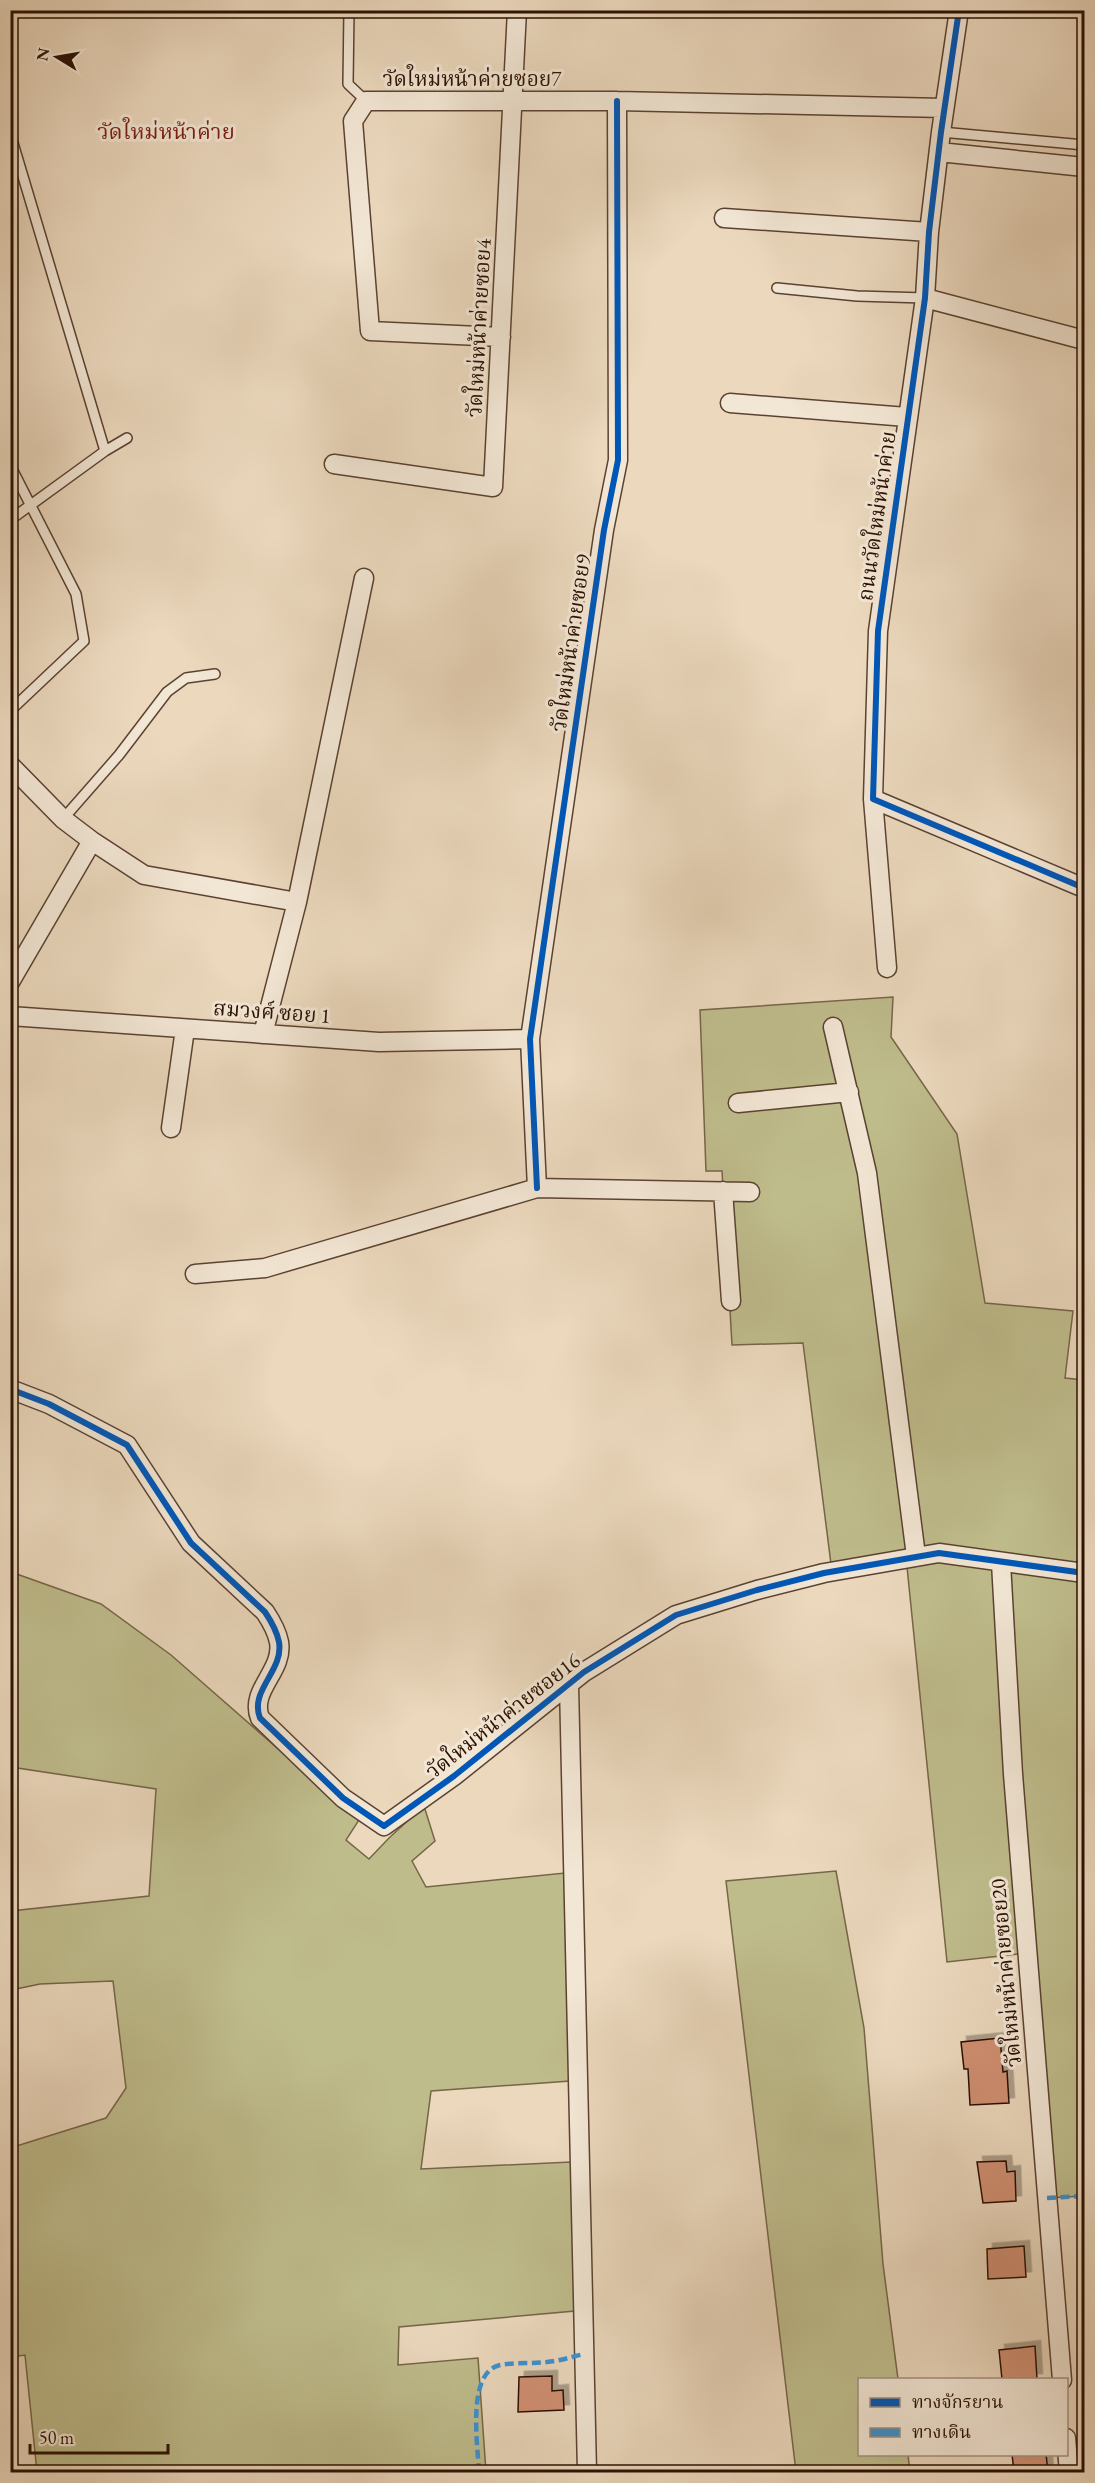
<svg xmlns="http://www.w3.org/2000/svg" width="1095" height="2483" viewBox="0 0 1095 2483" font-family="'EB Garamond','Noto Serif Thai',serif">
<style>
.green{fill:#bfbc8c;stroke:#756647;stroke-width:1.5}
.building{fill:#d09073;stroke:#2b1002;stroke-width:1.5;filter:url(#shadow)}
.lines{fill:none;stroke-linecap:round;stroke-linejoin:round}
.lane-casing{stroke:#5b4231;stroke-width:12}
.street-casing{stroke:#5b4231;stroke-width:21}
.lane{stroke:#f2e6d4;stroke-width:9}
.street{stroke:#f2e6d4;stroke-width:18}
.quiet{stroke:#3c92d1;stroke-width:4.5;stroke-dasharray:9 4.5;stroke-linecap:butt}
.cycleway-casing{stroke:#f2e6d4;stroke-width:10}
.cycleway{stroke:#0057b8;stroke-width:6}
.labels{text-anchor:middle;stroke-width:6;stroke-linejoin:round;paint-order:stroke}
.street-label{font-size:21px;fill:#2b1002;stroke:#f2e6d4}
.neighbourhood-label{font-size:22px;fill:#7a1f14;stroke:#f2e6d4}
</style>
<defs>
<filter id="shadow"><feDropShadow dx="5.5" dy="-5.5" stdDeviation="0" flood-color="#0004"/></filter>
</defs>
<rect width="100%" height="100%" fill="#ebd8bd"/>
<filter id="stains"><feTurbulence type="fractalNoise" baseFrequency=".00333" numOctaves="4"/><feColorMatrix values="0 0 0 0 .2 0 0 0 0 .09 0 0 0 0 .02 0 0 0 .5 -.17"/></filter>
<radialGradient id="worn" r=".72"><stop offset=".6" stop-color="#630" stop-opacity="0"/><stop offset="1" stop-color="#630" stop-opacity=".3"/></radialGradient>
<path class="green" d="M893 997 891 1037 957 1134 985 1303 1073 1311 1065 1378 1084 1380V2196L1047 2198 1028 1953 947 1962 906 1557 832 1572 803 1343 732 1345 722 1171H706L700 1010Z
M11 1572 101 1604 171 1655 359 1820 346 1840 369 1859 389 1838 424 1806 435 1841 412 1861 426 1887 565 1873 570 2081 431 2091 421 2169 571 2162 575 2311 399 2327 398 2365 478 2358 486 2472H37L25 2355 11 2357 10 2148 106 2118 126 2088 113 1981 40 1984 11 1990V1911L149 1896 156 1789 11 1767Z
M836 1871 864 2028 883 2264 898 2379 860 2380V2454L908 2455 910 2472H796L726 1881Z"/>
<path class="building" d="M1000 2038 1003 2072 1007 2071 1009 2103 970 2105 968 2069H964L961 2042Z
M1006 2161 1007 2172 1015 2171 1016 2201 983 2203 977 2162Z
M1024 2246 1026 2277 988 2279 987 2249Z
M1035 2346 1037 2379H1002L999 2350Z
M552 2376V2391L563 2390 564 2410 518 2412 519 2377Z
M1012 2454H1046L1048 2472H1014Z"/>
<g class="lines">
<defs>
<path id="lane" d="M349 10 348 84 366 101
M941 132 1084 145
M10 133 105 451
M777 288 857 296 925 298
M10 465 76 594 84 641 10 711
M10 520 105 451 127 438
M63 819 119 755 167 692 186 678 215 674"/>
<path id="street" d="M959 10 941 132 929 232 925 298 878 631 873 799 1084 888
M939 152 1084 167
M724 218 929 232
M925 298 1084 340
M501 337 370 331 353 121 366 101H617L944 108
M730 403 907 417
M334 464 493 487 517 10
M10 765 63 819 92 841 144 875 297 902 263 1034
M873 799 887 968
M297 902 364 578
M10 982 92 841
M10 1016 379 1042 530 1039
M833 1027 867 1173 916 1556
M738 1103 849 1092
M171 1128 185 1029
M537 1188 530 1039 604 530 618 460 617 101
M723 1191 731 1301
M195 1274 265 1268 537 1188 750 1192
M10 1389 49 1404 127 1445 191 1543 265 1612C271 1621 277 1632 279 1642 284 1671 249 1690 260 1718L343 1798 384 1826 454 1776 584 1672 676 1615 757 1590 824 1573 939 1553 1084 1573
M1001 1563 1013 1774 1062 2380
M569 1685 587 2472
M1066 2438 1069 2472"/>
</defs>
<use href="#lane" class="lane-casing"/>
<use href="#street" class="street-casing"/>
<use href="#lane" class="lane"/>
<use href="#street" class="street"/>
<path class="quiet" d="M1082 1573 1084 1610
M1047 2198 1084 2196
M479 2472C478 2447 466 2372 500 2365 515 2362 532 2364 547 2362 559 2361 571 2357 584 2354"/>
<defs>
<path id="cycleway" d="M959 10 941 132 929 232 925 298 878 631 873 799 1084 888
M537 1188 530 1039 604 530 618 460 617 101
M10 1389 49 1404 127 1445 191 1543 265 1612C271 1621 277 1632 279 1642 284 1671 249 1690 260 1718L343 1798 384 1826 454 1776 584 1672 676 1615 757 1590 824 1573 939 1553 1084 1573"/>
</defs>
<use href="#cycleway" class="cycleway-casing"/>
<use href="#cycleway" class="cycleway"/>
</g>
<g class="labels">
<g class="street-label">
<text x="472" y="86">วัดใหม่หน้าค่ายซอย7</text>
<text transform="translate(479 328) rotate(-87)" y="7">วัดใหม่หน้าค่ายซอย4</text>
<text transform="translate(877 516) rotate(-82)" y="7">ถนนวัดใหม่หน้าค่าย</text>
<text transform="translate(571 643) rotate(-82)" y="7">วัดใหม่หน้าค่ายซอย9</text>
<text transform="translate(272 1012) rotate(4)" y="7">สมวงศ์ ซอย 1</text>
<text transform="translate(503 1716) rotate(-38)" y="7">วัดใหม่หน้าค่ายซอย16</text>
<text transform="translate(1006 1973) rotate(-95)" y="7">วัดใหม่หน้าค่ายซอย20</text>
</g>
<g class="neighbourhood-label">
<text x="166" y="139">วัดใหม่หน้าค่าย</text>
</g>
</g>
<rect width="1095" height="2483" fill="none" stroke="#ebd8bd" stroke-width="36"/>
<rect x="12" y="12" width="1071" height="2459" fill="none" stroke="#2b1002" stroke-width="3"/>
<rect x="18" y="18" width="1059" height="2447" fill="none" stroke="#2b1002" stroke-width="1.5"/>
<rect x="858" y="2378" width="210" height="78" fill="#f2e6d4" stroke="#a29080" stroke-width="1.5"/>
<rect x="870" y="2398" width="30" height="9" fill="#0057b8" stroke="#a29080" stroke-width="1.5"/>
<text x="912" y="2408" font-size="18" fill="#2b1002">ทางจักรยาน</text>
<rect x="870" y="2428" width="30" height="9" fill="#3c92d1" stroke="#a29080" stroke-width="1.5"/>
<text x="912" y="2438" font-size="18" fill="#2b1002">ทางเดิน</text>
<g transform="translate(57 57) rotate(281)" stroke="#f2e6d4" stroke-width="4.5" paint-order="stroke">
<path d="M0-4.5L10 22L0 15L-10 22Z" fill="#2b1002"/>
<text y="-9" font-size="16" font-weight="bold" text-anchor="middle" fill="#2b1002">N</text>
</g>
<path d="M30 2444v9h138v-9" fill="none" stroke="#2b1002" stroke-width="3"/>
<text x="39" y="2444" font-size="18" fill="#2b1002" stroke="#f2e6d4" stroke-width="4.5" paint-order="stroke">50 m</text>
<rect width="100%" height="100%" filter="url(#stains)"/>
<rect width="100%" height="100%" fill="url(#worn)"/>
</svg>
